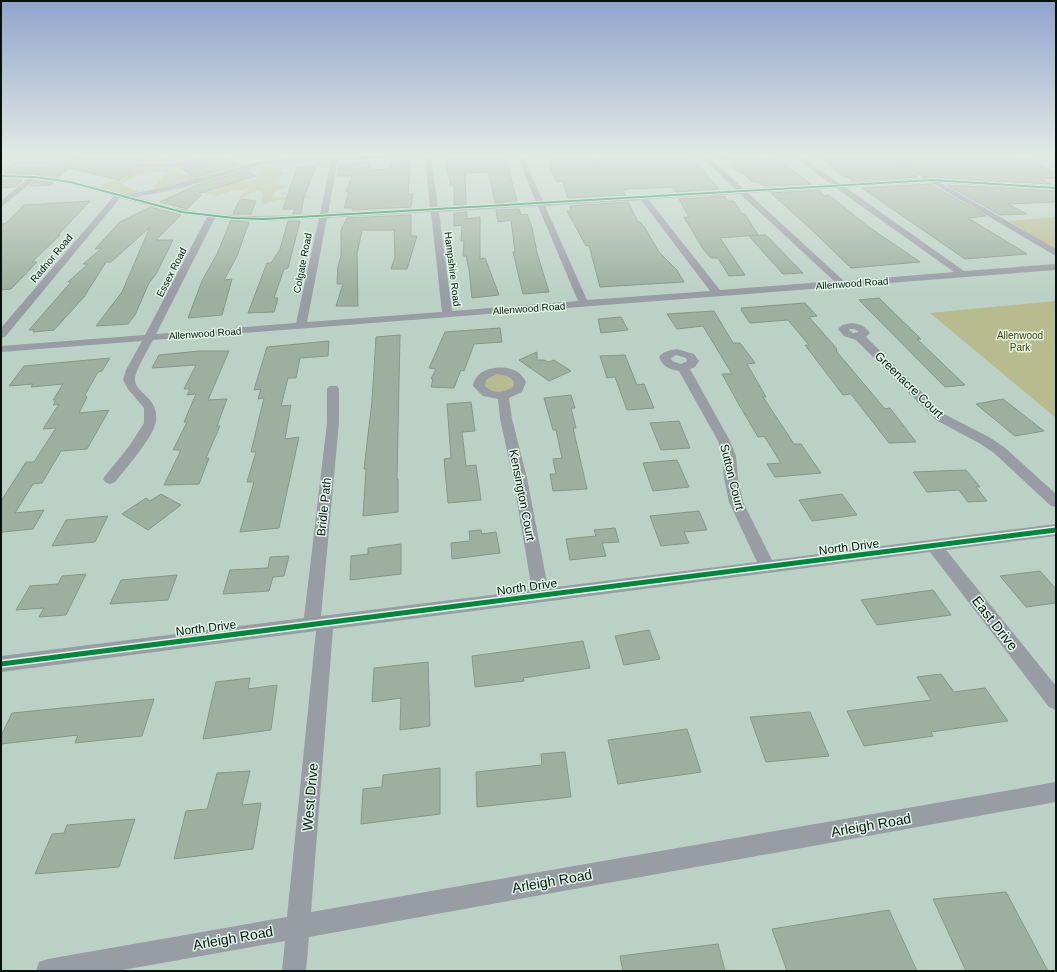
<svg xmlns="http://www.w3.org/2000/svg" width="1057" height="972" viewBox="0 0 1057 972" font-family="Helvetica,sans-serif">
<style>
.green{fill:#b8bb8d;fill-rule:evenodd}
.lines{fill:none;stroke-linecap:round;stroke-linejoin:round}
.stream{stroke:#af89a3;stroke-width:2.5}
.building{fill:#9db09f;stroke:#88968b}
.lane{fill:#989ca3;fill-rule:evenodd}
.street{fill:#989ca3;fill-rule:evenodd}
.cycleway-far1-casing{stroke:#e2f6ea;stroke-width:3.5}
.cycleway-casing{stroke:#e2f6ea;stroke-width:8}
.cycleway-far1{stroke:#00873e;stroke-width:2}
.cycleway{stroke:#00873e;stroke-width:5}
.labels{text-anchor:middle;stroke-width:3;stroke-linejoin:round;paint-order:stroke}
.far-street-label{font-size:10px;fill:#05130c;stroke:#e2f6ea}
.far-park-label{font-size:10px;fill:#483f00;stroke:#e2f6ea}
.street-label{font-size:12px;fill:#05130c;stroke:#e2f6ea}
.near-street-label{font-size:14px;fill:#05130c;stroke:#e2f6ea}
</style>
<rect width="100%" height="100%" fill="#bcd1c5"/>
<path class="green" d="M65 156H85V158L87 159 130 161 165 158 186 160 198 156H332L313 158 327 162 328 164 325 169C314 163 291 158 282 169V172L293 174 283 175 276 181V184L288 186 275 192 272 196 274 198 304 196 315 197 277 200 264 204 262 202 263 195 259 190C252 192 247 196 239 199L240 196 250 189 231 191 216 196 200 192 213 191 226 186 227 183H182L155 188H153C160 182 162 176 169 173 159 168 130 177 122 184L137 191 135 194 123 195 101 187 104 184 124 177 127 175 126 174 72 161 64 158ZM226 156 249 161 270 158H294L255 167 252 170 260 171 261 173 253 180 241 182 232 181 215 173 204 175H186L174 169 186 164 200 165 207 160Z
M1056 217V250L1009 221Z
M1056 301V418L930 313Z
M503 371 520 385 496 396 479 382 481 379Z"/>
<g class="lines">
<path class="stream" d="M74 156 92 160
M130 165H176L222 156"/>
</g>
<path class="building" d="M89 156H149L119 180 69 168 59 177 34 174 4 173 12 163 85 160Z
M505 156 517 201 495 203 489 172 465 173 466 204 454 205V186H451L445 159Z
M548 156H583L585 158H588L596 168 599 166 594 158 685 156 692 164H698L719 189 676 192 673 187 629 189 622 190 625 195 568 198 563 181 557 182 553 173H552Z
M720 156H774L811 184 763 186 758 182H752L742 172H738Z
M941 156 1025 157 1056 173V178H1040L1050 184 933 177 900 158Z
M226 157 239 165 195 177 179 167Z
M820 157H872L875 159 888 158 918 177 853 181 847 177H844Z
M393 161H409L406 168H410L408 194H413L411 207 352 210 353 208H344L349 192H346L352 176H337L339 165 368 162 371 170 389 169Z
M316 166 304 197 301 213 292 214 295 209H283L297 167Z
M247 170 256 176 194 195H201L187 209 160 202 194 186Z
M1 180H23L15 187 1 188Z
M36 181 53 183 50 185 29 186Z
M930 184 986 216 968 218 1027 254 965 259 862 188Z
M947 185 1056 191V202L1008 204 1027 214 1000 215Z
M819 190 825 196 829 195 866 225 920 262 851 268 814 232 771 193Z
M724 196 728 201H734L742 214H745L758 235 720 238 745 275 729 276 718 258H711L703 249 684 217H689L679 199Z
M241 199 256 201 251 214H233L238 203Z
M90 201 58 235H60L32 262H37L11 289 1 290V224H5L24 205Z
M628 202 638 222H640L645 228 659 252 677 270 684 282 600 287 589 245 586 246 567 211H571L570 206Z
M150 207 181 215 156 240H173L156 274 149 283 135 315 128 324 96 326 122 292 150 227 111 262H106L84 297 54 330 33 332 34 330H29L71 282H68L88 264H83L102 248 95 249 120 222Z
M519 209 521 215 527 214 532 228 537 253 549 292 523 294 513 252H515L511 220 498 222 496 210Z
M467 212V219L480 217V259L485 258 499 295 472 298 469 269 466 256H463L464 241H461L462 225 454 226V213Z
M411 215V236H417L407 269H391L395 257 394 230H362L357 254 358 306H336L343 284H337L338 266 341 256V230L347 218Z
M231 220 249 222 237 256 224 280 232 279 222 315 188 318 202 281 217 254Z
M288 221H300L288 268 284 269 274 298H278L274 312 248 313 267 263H271L280 249Z
M766 235 803 273 783 274 749 236Z
M879 298 921 339H917L965 385 945 387 859 300Z
M805 303 817 316 809 317 837 349H836L837 352 885 409 890 408 916 442 889 443 851 394 843 395 805 345H809L788 320 750 323 741 310H742L741 308Z
M714 311 733 343H740L755 363 747 364 766 397H763L794 444H801L821 473 775 477 767 464 781 463 764 436 758 437 738 403 722 374H732L703 326 677 329 667 314Z
M621 317 628 330 601 333 598 319Z
M500 328 502 342 474 344 464 371 461 370 454 388 431 387 433 379H431L436 369 429 368 445 332Z
M400 335 397 479H398V512L363 516 366 469H364L372 401 376 337Z
M329 341 328 356 300 358 296 378H288L281 406 291 405 285 439 299 437 279 528 240 532 254 482H247L256 452H251L264 398 258 399 261 389 254 390 267 347Z
M199 351H229L208 400 227 399 217 426H220L206 458H209L199 484 164 485 181 450H173L187 422H184L196 394 187 395 190 389H184L196 365 152 368 159 355Z
M537 352V360H544L548 362 554 360 571 371 549 381 519 360Z
M625 355 637 385 644 384 654 408 627 410 615 377 607 378 600 356Z
M110 358 102 371 98 372 85 395 87 397 79 413 109 410 87 449 61 451 42 483 33 484 15 513 44 510 33 529 3 532 1 534V501L26 462H34L56 428 43 429 59 404 53 405 56 400H53L63 384 31 387 33 384 9 386 24 366Z
M571 395 575 408H571L576 428H573L587 489 553 491 550 474H556L553 459 562 458 556 430H553L544 398Z
M1003 399 1044 431 1015 436 976 404Z
M471 402 475 431 462 432 466 466 476 465 481 500 448 503 444 459 451 458 447 404Z
M679 421 690 448 661 450 650 423Z
M677 460 689 487 653 491 643 463Z
M966 470 980 487H976L987 501 968 502 959 490 927 492 913 472Z
M161 494 181 505 148 530 122 514 146 498 150 501Z
M842 494 857 515 812 521 799 500Z
M699 511 707 530 684 532 689 543 661 546 650 516Z
M108 516 95 542 52 546 66 520Z
M615 528 619 542 602 543 606 556 570 560 566 539 596 536 594 530Z
M481 530 482 534 496 532 500 553 452 559 451 543 470 541 469 531Z
M401 544V574L350 580 351 556 368 554V548Z
M289 556 284 576 273 577 269 591 223 594 230 570 268 568 270 557Z
M1040 571 1056 589V603L1026 607 1000 576Z
M86 574 66 615 39 617 44 608 16 610 30 586 58 584 62 576Z
M177 575 168 600 110 604 121 580Z
M933 590 951 615 877 625 861 600Z
M649 630 660 659 624 665 615 636Z
M583 641 590 668 523 678 524 681 475 687 472 656Z
M428 662 430 726 400 730 401 698 372 702 374 668Z
M941 674 954 692 985 688 1008 721 931 732 933 736 864 746 847 711 931 700 917 677Z
M250 678 248 689 277 685 271 730 203 739 216 682Z
M154 699 142 736 75 743 78 735 1 744V736L12 713Z
M810 712 829 756 766 762 750 717Z
M687 729 701 772 618 784 608 740Z
M565 752 571 797 477 807 476 772 542 765 541 754Z
M440 768V814L361 824 363 789 382 787 383 775Z
M250 771 242 805 261 803 253 849 174 859 186 811 207 809 217 773Z
M135 819 119 867 35 874 52 834 64 833 67 825Z
M1006 892 1048 971H966L933 899Z
M889 910 917 971H787L772 929Z
M718 944 725 971H623L620 956Z"/>
<g class="lines">
<path class="lane" d="M588 156H591L598 166H596Z
M3 161 5 162 1 164V162Z"/>
<path class="street" d="M162 156H168L163 160 160 158Z
M335 156H392L389 158 338 160 328 213 430 208 425 156H431L438 207 536 202 517 156H523L543 201 736 190 701 156H707L744 189 831 184 793 156H800L839 183 923 178 887 156H894L933 178 1056 186V190L941 183 1056 249V256L930 182 845 187 964 271 1056 264V270L153 340C148 350 135 370 135 380 135 393 159 397 156 421 155 435 124 471 115 482L110 484 105 482 103 479 105 476 130 445 144 423V408L128 389 123 380 126 370 142 341 1 352V346L145 335 207 217 182 214 120 198 5 337 1 338V328L114 196 70 184 36 179 1 207V201L27 179 1 178V174L34 175 70 180 127 195 173 185 264 160ZM331 161 320 214C274 216 226 219 181 209 166 206 151 201 136 197L177 189 264 164ZM836 188 954 272 844 281 748 193ZM740 194 834 281 720 290 648 199ZM641 200 710 291 587 300 545 206ZM538 206 578 301 452 311 439 212ZM431 212 442 312 307 322 327 218ZM215 218 264 221 319 218 296 323 156 334Z
M852 323C860 324 865 326 870 333L866 337 944 414 989 437 1004 447 1056 494V507L1051 506 994 453 979 443 936 420 856 340 844 336 838 329 842 325ZM850 329H854L859 332 853 333 849 330Z
M677 349 694 354 699 361 695 367 690 369 730 441 736 456 738 478 743 502 772 560 1056 524V536L946 550 1056 686V710L1049 707 930 552 333 629 311 912 1056 782V802L309 937 306 971H282L285 941 117 971H36L39 962 48 959 287 917 316 631 1 672V656L304 618 327 423V389L329 386H337L339 389V423L321 616 532 590 513 478 500 419 498 399 483 396 473 386C475 367 504 363 518 372 521 375 524 378 526 382L522 392 509 398 512 419 527 478 548 588 757 562 729 502 724 478 722 456 718 441 679 371C669 369 663 367 659 357 664 351 670 350 677 349ZM676 355 686 358 687 361 681 364 672 361 671 358ZM496 374C504 375 509 375 514 382L513 387C503 393 493 394 485 386L486 380Z"/>
<defs>
<path id="cycleway-far1" d="M1 176 34 177 70 182 182 212 234 218 264 219 932 180 1056 188"/>
<path id="cycleway" d="M1 664 1056 530"/>
</defs>
<use href="#cycleway-far1" class="cycleway-far1-casing"/>
<use href="#cycleway" class="cycleway-casing"/>
<use href="#cycleway-far1" class="cycleway-far1"/>
<use href="#cycleway" class="cycleway"/>
</g>
<linearGradient id="sky" x2="0" y2="1"><stop stop-color="#91a3cc"/><stop offset="0.53" stop-color="#e1eae5"/><stop offset="1" stop-color="#e1eae5" stop-opacity="0"/></linearGradient>
<rect width="1057" height="292" fill="url(#sky)"/>
<g class="labels">
<g class="far-street-label">
<text transform="translate(51 258) rotate(-50)" y="4">Radnor Road</text>
<text transform="translate(302 263) rotate(-79)" y="4">Colgate Road</text>
<text transform="translate(453 269) rotate(83)" y="4">Hampshire Road</text>
<text transform="translate(171 272) rotate(-63)" y="4">Essex Road</text>
<text transform="translate(852 283) rotate(-4)" y="4">Allenwood Road</text>
<text transform="translate(529 308) rotate(-4)" y="4">Allenwood Road</text>
<text transform="translate(205 333) rotate(-4)" y="4">Allenwood Road</text>
</g>
<g class="far-park-label">
<text x="1020" y="339">Allenwood<tspan x="1020" dy="12">Park</tspan></text>
</g>
<g class="street-label">
<text transform="translate(909 385) rotate(44)" y="4">Greenacre Court</text>
<text transform="translate(732 477) rotate(76)" y="4">Sutton Court</text>
<text transform="translate(522 495) rotate(79)" y="4">Kensington Court</text>
<text transform="translate(324 507) rotate(-84)" y="4">Bridle Path</text>
<text transform="translate(849 547) rotate(-7)" y="4">North Drive</text>
<text transform="translate(527 587) rotate(-8)" y="4">North Drive</text>
<text transform="translate(206 628) rotate(-7)" y="4">North Drive</text>
</g>
<g class="near-street-label">
<text transform="translate(995 623) rotate(52)" y="5">East Drive</text>
<text transform="translate(310 797) rotate(-85)" y="5">West Drive</text>
<text transform="translate(871 825) rotate(-10)" y="5">Arleigh Road</text>
<text transform="translate(552 881) rotate(-10)" y="5">Arleigh Road</text>
<text transform="translate(233 938) rotate(-10)" y="5">Arleigh Road</text>
</g>
</g>
<rect width="1057" height="972" fill="none" stroke="#05130c" stroke-width="4"/>
</svg>
